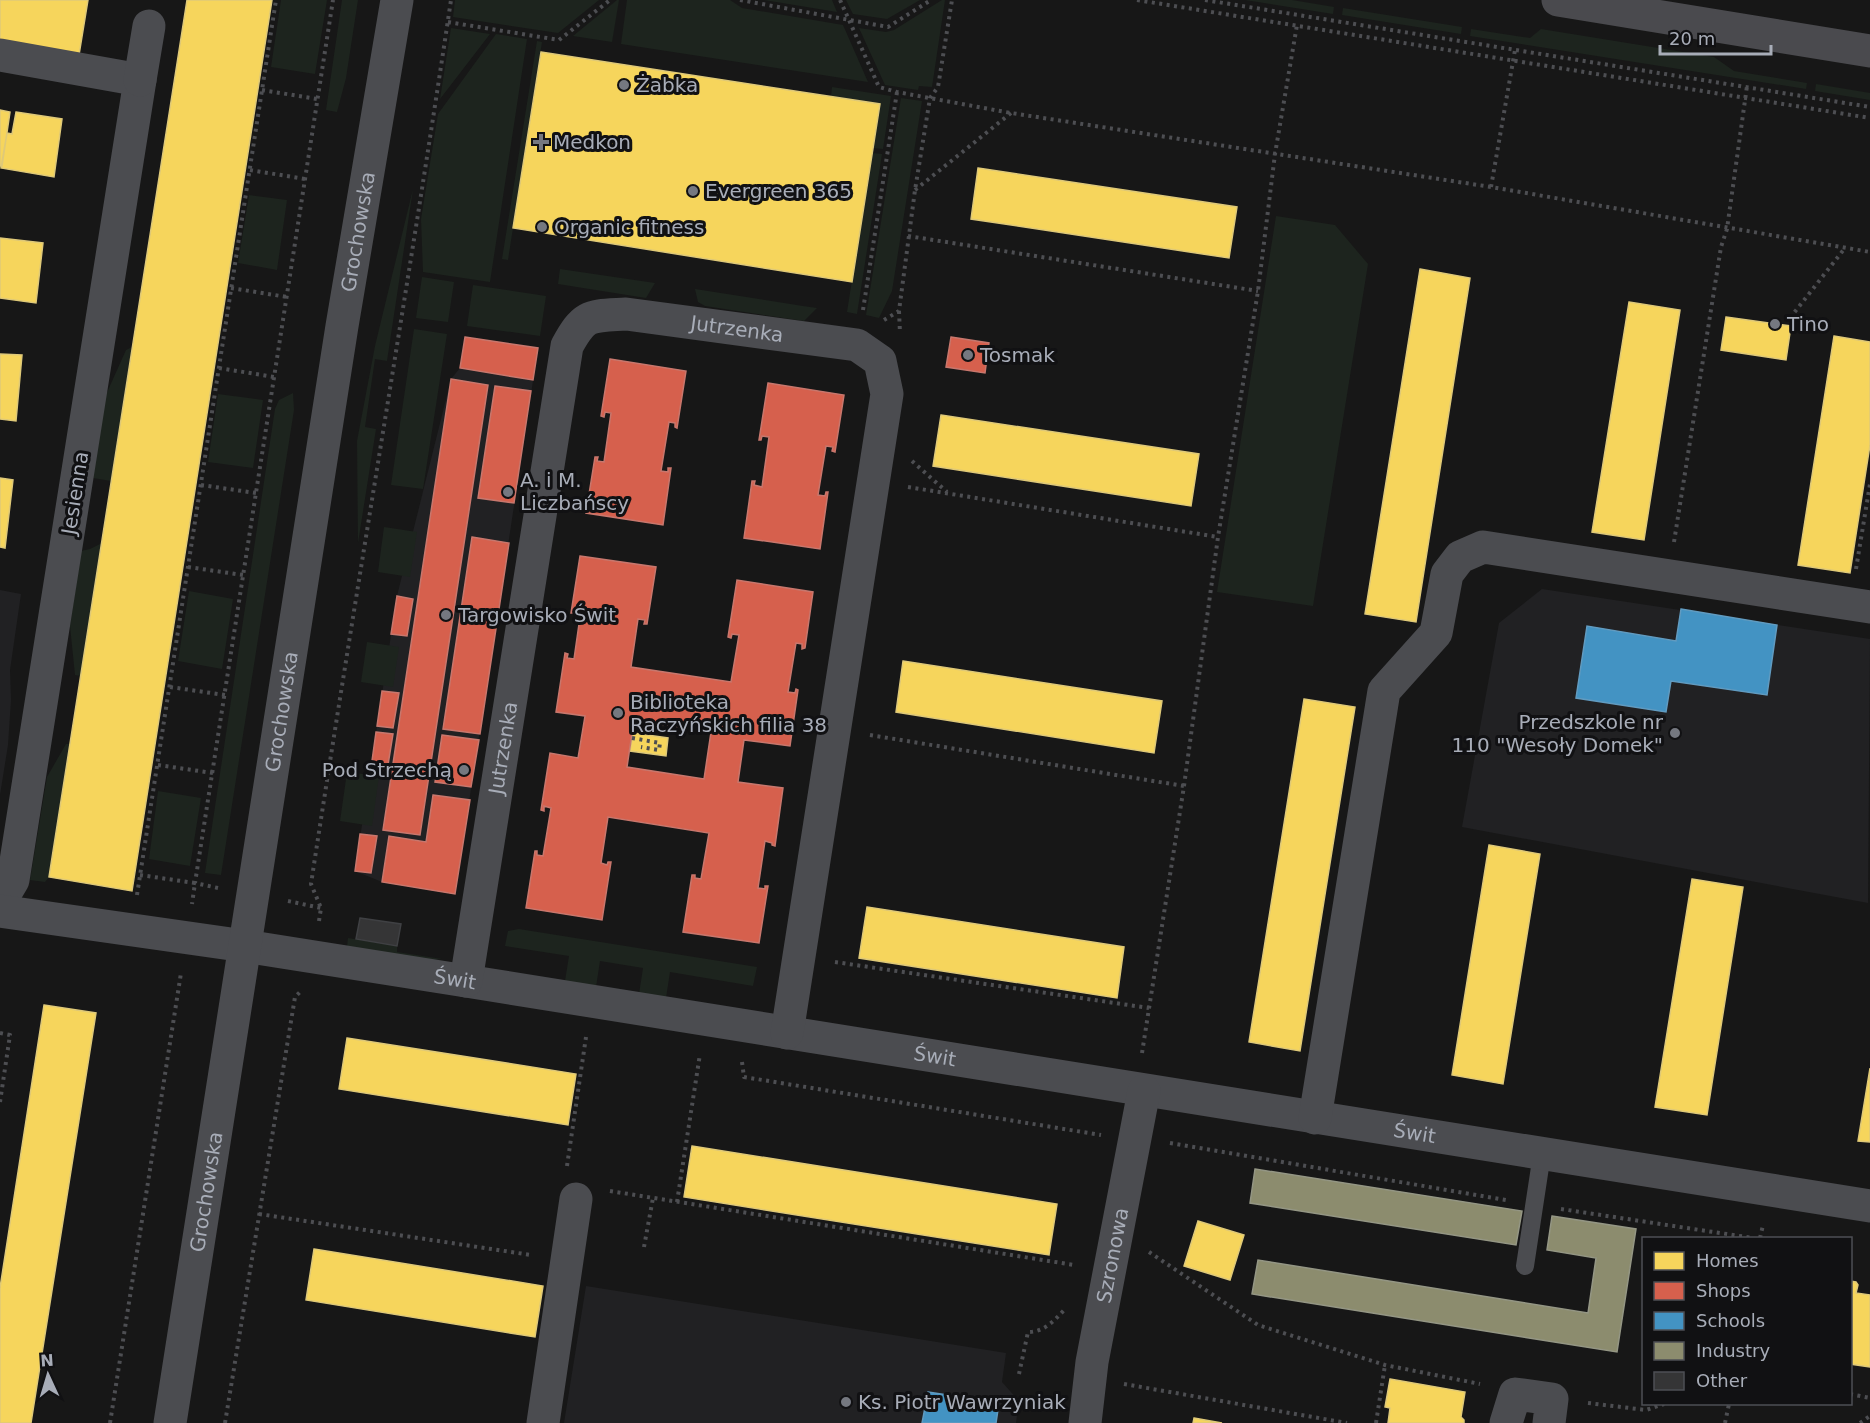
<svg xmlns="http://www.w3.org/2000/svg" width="1870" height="1423" viewBox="0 0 1870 1423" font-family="'DejaVu Sans',sans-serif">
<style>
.built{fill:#212123}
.green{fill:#1d241e}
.homes{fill:#f6d55c;stroke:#dfc978;stroke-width:1.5}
.shops{fill:#d6604d;stroke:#c8776d;stroke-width:1.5;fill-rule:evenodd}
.schools{fill:#4393c3;stroke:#619bc0;stroke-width:1.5}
.industry{fill:#8c8c6e;stroke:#949684;stroke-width:1.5}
.building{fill:#353536;stroke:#3f4043;stroke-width:1.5}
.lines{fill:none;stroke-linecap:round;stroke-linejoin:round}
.path{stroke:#4d4e52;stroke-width:4;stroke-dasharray:3 4.5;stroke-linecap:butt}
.service{stroke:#4b4c50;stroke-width:18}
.minor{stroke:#4b4c50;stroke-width:33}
.tertiary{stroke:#4b4c50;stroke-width:33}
.secondary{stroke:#4a4a4e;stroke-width:33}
.poi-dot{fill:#757880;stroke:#111113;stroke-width:2}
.labels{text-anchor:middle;stroke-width:6;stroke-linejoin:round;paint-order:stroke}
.poi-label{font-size:20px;fill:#a8adb8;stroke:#111113;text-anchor:start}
.street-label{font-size:20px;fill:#a8adb8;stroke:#111113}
</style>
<rect width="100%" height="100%" fill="#171717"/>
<path class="built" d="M465 337 538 348 455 894 382 882 355 871 397 596 451 379 460 368Z
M1542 589 1870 639 1868 903 1462 827 1499 623Z
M0 590 21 594 10 670 11 700 8 745 0 795Z
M586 1286 1006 1353 1002 1382 1019 1401 1016 1423H564Z"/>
<path class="green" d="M281 0H327L315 74 271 67Z
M342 0H358L346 78 337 112 326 110Z
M455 0H599L558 33 453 17Z
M617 0H619L612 42 573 36Z
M627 0H730L742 8 843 25 868 82 621 44Z
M764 0H832L837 12Z
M846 0H920L887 19 853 14Z
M942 0H945L932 87 919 86 918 90 885 85 859 28 886 32 894 30Z
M1245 0H1292L1334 7 1333 14Z
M1343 8 1462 27 1461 34 1342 15Z
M451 28 490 34 440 99Z
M1471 29 1530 38 1541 29 1714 57 1734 71 1807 83 1806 89 1470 36Z
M496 34 527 39 490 282 423 272 421 219 438 114Z
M537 41 542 42 508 260 502 259Z
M1816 84 1870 93V100L1815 91Z
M832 87 891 96 883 149 873 148 880 105 831 97Z
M901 98 922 101 892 291 879 318 866 315Z
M872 153 882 154 857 314 847 312Z
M413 189 387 361 375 359 365 427 376 429 358 543 357 441 375 346Z
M249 195 287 200 277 270 238 263Z
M1276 216 1335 225 1368 264 1313 606 1217 592Z
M560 269 655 283 646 298 558 284Z
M422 277 454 282 448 322 416 318Z
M473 285 546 296 540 336 467 326Z
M695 289 803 306 817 308 804 321 705 306 698 302Z
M414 329 447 334 423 489 391 485Z
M132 347 111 481 93 478 105 397 126 350Z
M293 393 294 410 221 875 205 873 275 409 279 400Z
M218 394 263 400 253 468 208 462Z
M384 527 417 532 410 577 378 572Z
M102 543 81 676 75 675 70 626 81 551 90 549Z
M189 591 233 599 222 669 178 661Z
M367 642 399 647 393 687 361 682Z
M66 744H70L49 877 45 882 30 880 47 777Z
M347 772 379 776 372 826 340 821Z
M158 791 201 798 190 866 149 859Z
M519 929 757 967 753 986 670 972 666 998 639 994 643 968 600 961 596 987 565 981 569 956 505 946 508 931Z
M348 938 397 946V952L442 959 431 960 347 947Z"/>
<path class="homes" d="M0 0H88L79 55 0 43Z
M187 0H272L132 891 49 877Z
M541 52 880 104 852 282 513 228Z
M0 110 10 112 2 166H0Z
M16 112 62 119 54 177 1 168 7 133 12 134Z
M978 168 1237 207 1229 258 971 219Z
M0 238 43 243 36 303 0 298Z
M1420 269 1470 278 1416 622 1365 614Z
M1629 302 1680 310 1644 540 1592 532Z
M1726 317 1791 326 1786 360 1721 350Z
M1834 336 1870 342V445L1850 573 1798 565Z
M0 354 22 355 16 421 0 419Z
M941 415 1199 454 1191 506 933 466Z
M0 478 13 480 5 548 0 547Z
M903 661 1162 701 1154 753 896 712Z
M1304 699 1355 707 1300 1051 1249 1042Z
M633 733 668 738 666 756 630 751Z
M1489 845 1540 854 1503 1084 1452 1075Z
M1692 879 1743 887 1707 1115 1655 1107Z
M867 907 1124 947 1117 998 859 958Z
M44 1005 96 1013 31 1423H0V1288Z
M347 1038 576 1074 568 1125 339 1089Z
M1870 1068V1142L1858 1141Z
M692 1146 1057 1204 1049 1255 684 1197Z
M1198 1221 1244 1235 1230 1280 1184 1266Z
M314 1249 543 1286 535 1337 306 1300Z
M1850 1281 1856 1282 1858 1285 1856 1293 1870 1295V1367L1850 1364Z
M1390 1379 1465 1392 1461 1417 1464 1420V1423H1388L1390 1408 1385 1407Z
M1194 1418 1222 1423H1193Z"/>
<path class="shops" d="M465 337 538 348 533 380 460 368Z
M951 337 989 343 985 373 946 367Z
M610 359 686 371 677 428 675 427V423L669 422 661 471 668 472V468H671L663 525 586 513 595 457H598L597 461 604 462 611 413 605 412 604 417 601 416Z
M451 379 488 385 420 835 383 830Z
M768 383 844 395 835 452 832 451 833 447 826 446 818 495 825 496 826 492H828L820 549 744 538 752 481H755L754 485 762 487 769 437 762 436 761 440H759Z
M495 386 531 391 514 503 478 498Z
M472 537 509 543 480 734 443 729Z
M580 556 656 567 647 624H644L645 620 638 619 631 667 731 682 739 635 732 634 731 638 728 637 737 580 813 592 805 648 802 649V644L796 643 788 692 795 693 796 689 798 690 790 746 744 740 738 782 783 788 775 846 772 845V843L765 841 758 888 765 889V886H768L759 943 683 932 692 875H695V878L701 879 709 833 608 817 601 863 607 865 608 862H611L602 920 526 908 535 851H537V855L543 856 551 808 544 806V811L541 810 550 753 578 758 585 716 556 712 565 653 568 654 567 658 574 659 581 610H574V613H571ZM634 720 711 732 704 779 627 767Z
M397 596 413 599 407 636 391 634Z
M382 691 399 693 393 728 377 726Z
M376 732 393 734 387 771 371 768Z
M442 735 479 740 471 787 435 782Z
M433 795 470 800 455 894 382 882 389 836 426 842Z
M360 834 377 836 371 873 355 871Z"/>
<path class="schools" d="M1681 609 1777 625 1767 695 1671 681 1666 712 1576 698 1587 626 1676 641Z
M928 1392 999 1403 996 1423H922Z"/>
<path class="industry" d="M1255 1169 1522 1211 1516 1245 1250 1203Z
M1552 1216 1636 1229 1617 1352 1252 1294 1258 1260 1588 1313 1596 1258 1547 1250Z"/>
<path class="building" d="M360 918 401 924 397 946 356 939Z"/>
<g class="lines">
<path class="path" d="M740 0 888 27 931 0
M840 0 879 87 897 92 1011 113 1491 187 1870 252
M1137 0 1870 118
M1205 0 1870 107
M448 22 559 40 610 0
M262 90 317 99
M250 170 305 179
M1491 187 1515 50
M915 190 1011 113
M908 236 1258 291
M231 288 287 297
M863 310 897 92
M899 311 900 333
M1790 318 1845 248
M884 320 899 311 915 190 930 98 938 87 952 0
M219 368 274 377
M912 461 947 492
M201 485 256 493
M908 487 1218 537
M1674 542 1721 247 1727 229 1747 86
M188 567 243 575
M1856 569 1870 484
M170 687 225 695
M870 735 1184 786
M632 738 660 743 659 750 641 747
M158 765 213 773
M140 875 195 883 192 904
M218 888 195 883 333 0
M137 895 276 0
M288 901 321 908
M319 921 321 908 311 884C356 589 407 295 451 0
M835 962 1149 1008
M0 1033 10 1035 0 1102
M1142 1053 1184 786 1218 537 1258 291 1275 154 1297 25
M742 1062 744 1077 1101 1135
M1170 1143 1506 1200
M567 1166 586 1037
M610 1191 1074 1265
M677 1202 700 1054
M1561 1209 1753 1238
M259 1214 531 1255
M1760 1238 1763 1225
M644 1247 653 1198
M1149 1252 1258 1325 1385 1365 1480 1384
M1019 1374 1028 1332C1044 1332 1054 1321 1065 1309
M1124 1384 1347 1423
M1850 1394 1870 1398
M1588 1403 1646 1410 1664 1404
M110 1423 181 973
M225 1423 295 997 301 991
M1376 1423 1385 1365
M1725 1423 1729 1404
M1860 1423 1870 1416"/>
<path class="service" d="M1525 1266 1542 1154"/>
<g class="minor">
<path d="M0 55 140 80 13 880 0 902"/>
<path d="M140 80 149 26"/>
<path id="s1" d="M0 911 245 946 466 981 1870 1206"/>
<path id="s2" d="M466 981 567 346C585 313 590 316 626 314L857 345 880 361 887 394 787 1033"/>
<path d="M1315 1118 1384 691 1436 633 1447 574 1460 557 1483 547 1870 607"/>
<path d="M543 1423 576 1199"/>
<path id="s3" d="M1085 1423 1092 1362 1144 1091"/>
<path d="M1506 1423 1515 1394 1552 1399 1549 1423"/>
</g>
<path class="tertiary" id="s4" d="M170 1423 342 326 397 0"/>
<path class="secondary" d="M1558 0 1870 51"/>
</g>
<g class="poi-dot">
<circle cx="624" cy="85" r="6"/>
<path d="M538 133h6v6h6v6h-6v6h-6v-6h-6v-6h6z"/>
<circle cx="693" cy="191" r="6"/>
<circle cx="542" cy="227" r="6"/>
<circle cx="1775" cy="324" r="6"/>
<circle cx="968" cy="355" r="6"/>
<circle cx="508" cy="492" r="6"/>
<circle cx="446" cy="615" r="6"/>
<circle cx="618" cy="713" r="6"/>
<circle cx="1675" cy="733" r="6"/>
<circle cx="464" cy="770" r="6"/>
<circle cx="846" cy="1402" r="6"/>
</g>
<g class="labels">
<g class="poi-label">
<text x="636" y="92">Żabka</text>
<text x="553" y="149">Medkon</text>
<text x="705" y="198">Evergreen 365</text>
<text x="554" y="234">Organic fitness</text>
<text x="1787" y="331">Tino</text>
<text x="980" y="362">Tosmak</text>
<text x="520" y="487">A. i M.<tspan x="520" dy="23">Liczbańscy</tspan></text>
<text x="458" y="622">Targowisko Świt</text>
<text x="630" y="709">Biblioteka<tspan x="630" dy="23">Raczyńskich filia 38</tspan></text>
<text x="1663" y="729" text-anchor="end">Przedszkole nr<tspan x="1663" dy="23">110 "Wesoły Domek"</tspan></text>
<text x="452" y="777" text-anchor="end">Pod Strzechą</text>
<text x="858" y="1409">Ks. Piotr Wawrzyniak</text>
</g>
<g class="street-label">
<text dy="7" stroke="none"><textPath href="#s4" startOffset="1206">Grochowska</textPath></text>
<text dy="7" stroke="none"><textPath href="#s2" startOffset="828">Jutrzenka</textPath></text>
<text transform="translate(75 493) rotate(-81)" y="7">Jesienna</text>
<text dy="7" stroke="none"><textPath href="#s4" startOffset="720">Grochowska</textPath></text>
<text dy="7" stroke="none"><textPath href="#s2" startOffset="236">Jutrzenka</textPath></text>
<text dy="7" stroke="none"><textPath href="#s1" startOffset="460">Świt</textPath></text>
<text dy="7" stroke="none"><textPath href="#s1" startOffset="946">Świt</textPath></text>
<text dy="7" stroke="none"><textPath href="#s1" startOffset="1432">Świt</textPath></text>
<text dy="7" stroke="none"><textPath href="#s4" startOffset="234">Grochowska</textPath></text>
<text dy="7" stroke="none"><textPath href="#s3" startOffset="170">Szronowa</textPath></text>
</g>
</g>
<rect x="1642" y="1237" width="210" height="168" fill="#111113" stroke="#4d4f55" stroke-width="1.5"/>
<rect x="1654" y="1252" width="30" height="18" fill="#f6d55c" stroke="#4d4f55" stroke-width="1.5"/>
<text x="1696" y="1267" font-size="18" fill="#a8adb8">Homes</text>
<rect x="1654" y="1282" width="30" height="18" fill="#d6604d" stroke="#4d4f55" stroke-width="1.5"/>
<text x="1696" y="1297" font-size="18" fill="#a8adb8">Shops</text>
<rect x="1654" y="1312" width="30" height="18" fill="#4393c3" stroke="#4d4f55" stroke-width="1.5"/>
<text x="1696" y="1327" font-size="18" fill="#a8adb8">Schools</text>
<rect x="1654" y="1342" width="30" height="18" fill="#8c8c6e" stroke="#4d4f55" stroke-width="1.5"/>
<text x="1696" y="1357" font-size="18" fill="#a8adb8">Industry</text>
<rect x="1654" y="1372" width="30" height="18" fill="#353536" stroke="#4d4f55" stroke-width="1.5"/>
<text x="1696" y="1387" font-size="18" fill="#a8adb8">Other</text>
<g transform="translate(48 1375) rotate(356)" stroke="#111113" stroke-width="4.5" paint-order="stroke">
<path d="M0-4.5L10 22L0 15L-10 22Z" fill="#a8adb8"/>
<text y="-9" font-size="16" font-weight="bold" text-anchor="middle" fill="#a8adb8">N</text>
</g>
<path d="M1660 45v9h111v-9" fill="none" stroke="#a8adb8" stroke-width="3"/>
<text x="1669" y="45" font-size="18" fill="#a8adb8" stroke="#111113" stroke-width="4.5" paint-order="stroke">20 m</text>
</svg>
